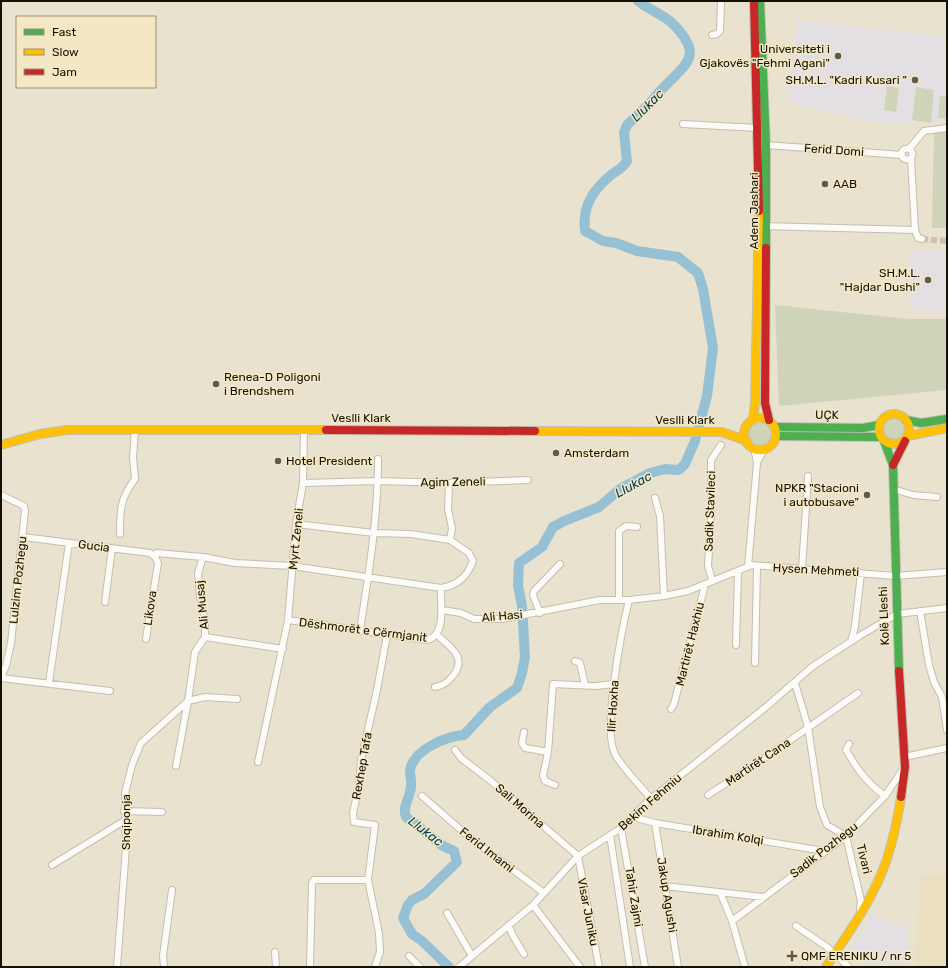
<svg xmlns="http://www.w3.org/2000/svg" width="948" height="968" viewBox="0 0 948 968" font-family="Rubik,sans-serif">
<style>
.built{fill:#eadfbe}
.industrial{fill:#e3dfe2}
.green{fill:#cfd3b7}
.lines{fill:none;stroke-linecap:round;stroke-linejoin:round}
.river{stroke:#96c0d4;stroke-width:10}
.street-tunnel{stroke:#c9c2b1;stroke-width:6;stroke-dasharray:6 3;stroke-linecap:butt}
.street-casing{stroke:#c4beaf;stroke-width:8}
.fast-casing{stroke:#c4beaf;stroke-width:10}
.slow-casing{stroke:#c4beaf;stroke-width:10}
.jam-casing{stroke:#c4beaf;stroke-width:10}
.street{stroke:#fcfbf8;stroke-width:6}
.fast{stroke:#4caf50;stroke-width:8}
.slow{stroke:#ffc107;stroke-width:8}
.jam{stroke:#c62828;stroke-width:8}
.poi-dot{fill:#5f5a4b;stroke:#f4e8c4;stroke-width:1.5}
.labels{text-anchor:middle;stroke-width:3;stroke-linejoin:round;paint-order:stroke}
.poi-label{font-size:12px;fill:#141004;stroke:#f4e8c4;text-anchor:start}
.street-label{font-size:12px;fill:#141004;stroke:#f4e8c4}
.water-label{font-size:13px;font-style:italic;fill:#063c55;stroke:#f4e8c4}
</style>
<rect width="100%" height="100%" fill="#e9e2cf"/>
<path class="built" d="M947 874V967H915L921 875Z"/>
<path class="industrial" d="M796 20 947 37V122L879 123 787 103Z
M910 249 947 250V311L910 310Z
M872 915 908 928V967H863L846 955Z"/>
<path class="green" d="M887 86 899 88 896 112 884 110Z
M916 87 934 90 931 123 912 120Z
M940 96H947V119L938 118Z
M934 132H947V228H932Z
M775 305 908 319H947V390L779 406Z
M882 429a12 12 0 1 1 24 0a12 12 0 1 1-24 0Z
M748 434a12 12 0 1 1 24 0a12 12 0 1 1-24 0Z"/>
<g class="lines">
<path class="river" d="M449 967 422 941 412 934 403 918 408 905 412 900 424 894 457 862 454 851 443 846 406 817C402 806 410 798 411 787 412 782 410 776 410 771 412 750 447 736 464 735L490 707 517 688 522 673 525 657 522 606 518 585 519 563 542 547 553 527 564 521 599 507 620 489 650 473 665 469 678 470 681 468 685 464 695 441 707 396 713 348 703 289 698 273 678 257 637 251 616 243 603 241 585 231C582 206 593 190 611 175 618 170 623 168 627 161L624 133 627 125C633 119 639 114 645 108 653 101 658 92 666 85 689 62 702 54 674 25 664 14 650 11 638 1"/>
<path class="street-tunnel" d="M922 239 947 241"/>
<defs>
<path id="street" d="M712 35 717 34 720 31 721 1
M683 124 758 128
M766 145 902 155
M901.5 154a5.5 5.5 0 1 1 11 0a5.5 5.5 0 1 1-11 0Z
M909 149 924 131 947 128
M762 226 915 230 911 159
M915 230 918 238 922 239
M757 463 764 449
M303 483 378 481 449 483 528 480
M449 483 448 509 452 528 450 540
M893 489 913 495 937 497
M1 495 24 506 25 511 11 643 6 666 1 677
M655 498 660 516 664 596
M120 534C120 511 120 498 135 479L133 458 135 429
M23 537 150 553 155 557 158 563 146 639
M155 557 156 553 203 557 235 563 292 566 441 588C458 585 467 577 473 561L469 553 450 540 411 534 374 533 296 524
M203 557 198 573 200 597 205 620V637
M748 567 757 463 754 448
M802 569 808 476
M712 580 708 566 711 518V460L721 445
M619 599V531L626 526 637 527
M629 600C622 628 602 731 615 754 623 769 640 785 651 799
M105 602 112 548
M442 610 461 613 474 619H502L600 600H629L664 596 688 591 752 565 895 576 947 572
M920 611 929 665 934 682 942 697 947 730
M540 613 533 595 534 591 560 564
M288 620 427 640C447 635 440 604 441 588
M360 630C369 573 378 517 378 459
M205 637 283 649
M851 642 855 626 861 573
M736 645 738 571
M575 661 580 663 585 685
M755 663 757 567
M1 678 110 691
M49 683 69 543
M795 683 808 727 820 807 827 825 846 836 861 901 860 910
M435 687C441 686 447 683 451 678 469 659 451 647 437 635
M188 701 205 697 237 699
M671 709 674 704 705 585
M524 732 522 743 525 748 548 752 553 684 596 686 613 684
M849 744 846 750C857 769 867 783 885 796
M455 750 461 758 491 781 578 856 599 967
M548 752 543 776 545 781 555 785
M904 757 947 748
M258 762 288 620 296 524 303 483 304 430
M176 766 188 701 195 652 205 637
M708 795 756 764 858 693
M422 796 469 837 544 893
M124 811 162 812
M633 817 655 823 824 851
M655 823 678 967
M621 828 645 967
M610 835 630 967
M52 865 124 821
M665 886 763 897
M720 892 732 921 745 967
M533 905 580 967
M447 913 472 956
M732 921 846 836 885 796 904 768
M509 926 513 936 524 954
M796 926 827 947 849 967
M275 952 276 967
M409 956 420 967
M117 967 126 848 125 793 132 765 141 743 188 701
M164 967 163 956 172 890
M310 967 312 883 314 880H368
M375 967 380 952 379 933 368 880 375 825 354 822 353 813 359 786 361 760 377 690 387 635
M459 967 533 905 578 856 621 828 647 802 766 707 813 666 861 635 897 614 947 608"/>
<path id="fast" d="M760 1 766 145V248
M906 420 921 423 947 419
M775 427 863 428 879 425
M776 436 880 437
M884 441 893 465 899 671"/>
<path id="slow" d="M879 429a15 15 0 1 1 30 0a15 15 0 1 1-30 0Z
M744 434a16 16 0 1 1 32 0a16 16 0 1 1-32 0Z
M753 420 755 403 759 211
M535 431 722 432 747 441
M908 436 947 428
M1 445 40 434 67 430H326
M826 967C845 938 866 909 880 877 891 852 897 823 901 797"/>
<path id="jam" d="M754 1 759 211
M766 248 765 403 769 420
M326 430 535 431
M893 465 905 441
M899 671 905 767 901 797"/>
</defs>
<use href="#street" class="street-casing"/>
<use href="#fast" class="fast-casing"/>
<use href="#slow" class="slow-casing"/>
<use href="#jam" class="jam-casing"/>
<use href="#street" class="street"/>
<use href="#fast" class="fast"/>
<use href="#slow" class="slow"/>
<use href="#jam" class="jam"/>
</g>
<g class="poi-dot">
<circle cx="838" cy="56" r="4"/>
<circle cx="915" cy="80" r="4"/>
<circle cx="825" cy="184" r="4"/>
<circle cx="928" cy="280" r="4"/>
<circle cx="216" cy="384" r="4"/>
<circle cx="556" cy="453" r="4"/>
<circle cx="278" cy="461" r="4"/>
<circle cx="867" cy="495" r="4"/>
<path d="M790 950h4v4h4v4h-4v4h-4v-4h-4v-4h4z"/>
</g>
<g class="labels">
<g class="poi-label">
<text x="830" y="53" text-anchor="end">Universiteti i<tspan x="830" dy="14">Gjakovës "Fehmi Agani"</tspan></text>
<text x="907" y="84" text-anchor="end">SH.M.L. "Kadri Kusari "</text>
<text x="833" y="188">AAB</text>
<text x="920" y="277" text-anchor="end">SH.M.L.<tspan x="920" dy="14">"Hajdar Dushi"</tspan></text>
<text x="224" y="381">Renea-D Poligoni<tspan x="224" dy="14">i Brendshem</tspan></text>
<text x="564" y="457">Amsterdam</text>
<text x="286" y="465">Hotel President</text>
<text x="859" y="492" text-anchor="end">NPKR "Stacioni<tspan x="859" dy="14">i autobusave"</tspan></text>
<text x="801" y="960">QMF ERENIKU / nr 5</text>
</g>
<g class="street-label">
<text transform="translate(834 150) rotate(4)" y="4">Ferid Domi</text>
<text transform="translate(754 211) rotate(-90)" y="4">Adem Jashari</text>
<text transform="translate(827 415) rotate(1)" y="4">UÇK</text>
<text x="361" y="422">Veslli Klark</text>
<text x="685" y="424">Veslli Klark</text>
<text transform="translate(453 482) rotate(-1)" y="4">Agim Zeneli</text>
<text transform="translate(710 511) rotate(-88)" y="4">Sadik Stavileci</text>
<text transform="translate(296 539) rotate(-84)" y="4">Myrt Zeneli</text>
<text transform="translate(94 546) rotate(7)" y="4">Gucia</text>
<text transform="translate(816 570) rotate(3)" y="4">Hysen Mehmeti</text>
<text transform="translate(18 580) rotate(-84)" y="4">Lulzim Pozhegu</text>
<text transform="translate(202 605) rotate(-96)" y="4">Ali Musaj</text>
<text transform="translate(150 608) rotate(-82)" y="4">Likova</text>
<text transform="translate(502 616) rotate(-5)" y="4">Ali Hasi</text>
<text transform="translate(884 616) rotate(-92)" y="4">Kolë Lleshi</text>
<text transform="translate(363 630) rotate(7)" y="4">Dëshmorët e Cërmjanit</text>
<text transform="translate(690 644) rotate(-76)" y="4">Martirët Haxhiu</text>
<text transform="translate(613 706) rotate(-86)" y="4">Ilir Hoxha</text>
<text transform="translate(758 762) rotate(-34)" y="4">Martirët Cana</text>
<text transform="translate(362 766) rotate(-80)" y="4">Rexhep Tafa</text>
<text transform="translate(650 802) rotate(-41)" y="4">Bekim Fehmiu</text>
<text transform="translate(520 806) rotate(41)" y="4">Sali Morina</text>
<text transform="translate(126 822) rotate(-90)" y="4">Shqiponja</text>
<text transform="translate(728 835) rotate(9)" y="4">Ibrahim Kolqi</text>
<text transform="translate(487 850) rotate(38)" y="4">Ferid Imami</text>
<text transform="translate(824 850) rotate(-38)" y="4">Sadik Pozhegu</text>
<text transform="translate(864 859) rotate(76)" y="4">Tivari</text>
<text transform="translate(667 895) rotate(81)" y="4">Jakup Agushi</text>
<text transform="translate(634 897) rotate(81)" y="4">Tahir Zajmi</text>
<text transform="translate(588 912) rotate(79)" y="4">Visar Juniku</text>
</g>
<g class="water-label">
<text transform="translate(647 105) rotate(-45)" y="5">Llukac</text>
<text transform="translate(633 484) rotate(-29)" y="5">Llukac</text>
<text transform="translate(426 831) rotate(37)" y="5">Llukac</text>
</g>
</g>
<rect width="948" height="968" fill="none" stroke="#141004" stroke-width="4"/>
<rect x="16" y="16" width="140" height="72" fill="#f4e8c4" stroke="#9a9277"/>
<rect x="24" y="29" width="20" height="6" fill="#4caf50" stroke="#9a9277"/>
<text x="52" y="36" font-size="12" fill="#141004">Fast</text>
<rect x="24" y="49" width="20" height="6" fill="#ffc107" stroke="#9a9277"/>
<text x="52" y="56" font-size="12" fill="#141004">Slow</text>
<rect x="24" y="69" width="20" height="6" fill="#c62828" stroke="#9a9277"/>
<text x="52" y="76" font-size="12" fill="#141004">Jam</text>
</svg>
